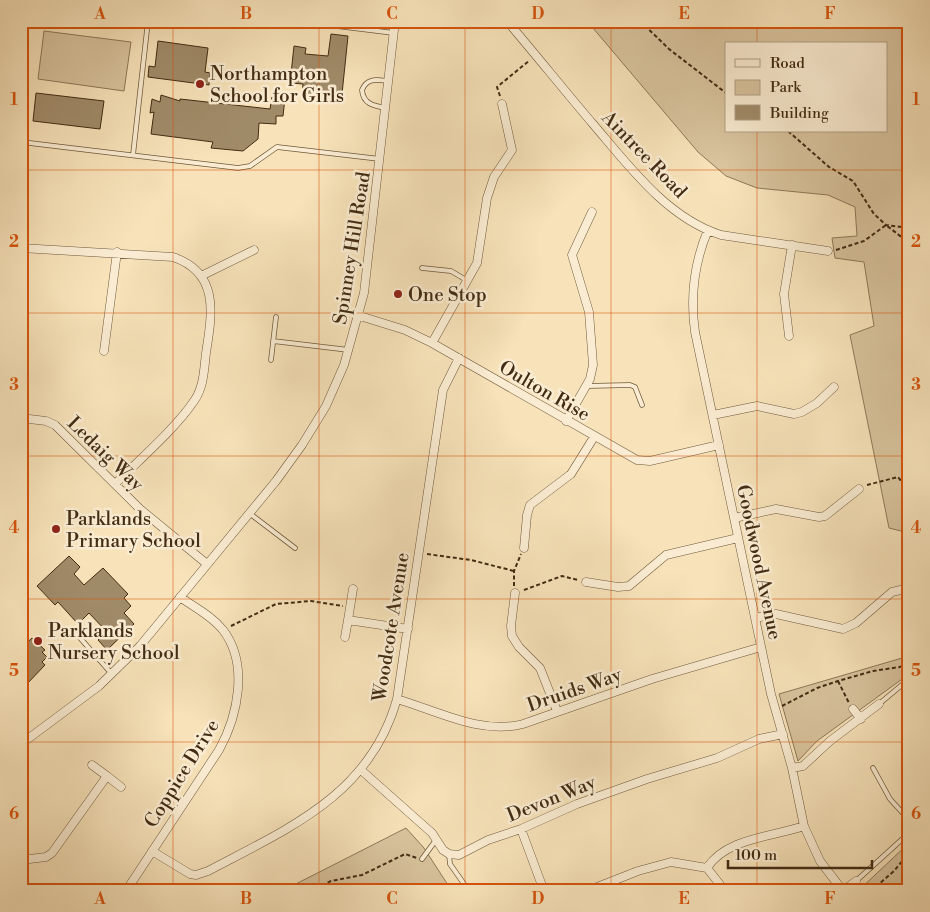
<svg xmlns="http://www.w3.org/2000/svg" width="930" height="912" viewBox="0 0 930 912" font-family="'Libre Bodoni',serif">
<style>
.green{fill:#d8c39d;stroke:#8d7858;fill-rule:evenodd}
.building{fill:#a08b69;stroke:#422c13}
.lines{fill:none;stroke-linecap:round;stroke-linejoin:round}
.service-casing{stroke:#6f5a3c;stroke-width:5.5}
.minor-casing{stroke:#6f5a3c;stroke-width:9}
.path{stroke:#422c13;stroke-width:2;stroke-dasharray:4 2.5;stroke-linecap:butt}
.service{stroke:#faecd2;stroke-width:4}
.minor{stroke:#faecd2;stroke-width:8}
.grid{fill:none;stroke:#d7540d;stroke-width:1;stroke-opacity:0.55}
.poi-dot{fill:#8f2418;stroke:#faecd2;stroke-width:2}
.labels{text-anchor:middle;stroke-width:5;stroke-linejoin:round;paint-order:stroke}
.poi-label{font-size:19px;fill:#422c13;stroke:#faecd2;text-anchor:start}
.street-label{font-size:19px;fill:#422c13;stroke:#faecd2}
.neatline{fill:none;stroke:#d7540d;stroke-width:2}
.grid-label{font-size:16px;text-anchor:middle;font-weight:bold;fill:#d7540d}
</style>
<rect width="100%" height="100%" fill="#f7e2b9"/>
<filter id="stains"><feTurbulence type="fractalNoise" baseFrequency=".004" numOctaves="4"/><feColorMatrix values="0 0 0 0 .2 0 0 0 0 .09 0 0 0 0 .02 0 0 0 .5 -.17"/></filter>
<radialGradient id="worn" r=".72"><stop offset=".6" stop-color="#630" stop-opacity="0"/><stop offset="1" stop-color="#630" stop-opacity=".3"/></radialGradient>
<path class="green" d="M587 21H909V533L889 528 850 335 874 326 864 262 835 258 832 238 857 236 855 207 828 195 757 188 726 176 698 152ZM726 44H886V131H726Z
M44 31 131 42 124 91 38 79Z
M909 656V674L817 741 798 761 779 694Z
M406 828 424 848 448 885 455 891H282Z
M909 843V891H858Z"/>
<path class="building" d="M331 34 348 36 342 94 320 92 319 98 302 96 303 84 290 83 294 46 306 48 305 54 328 56Z
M158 41 208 48 205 72 210 73 209 85 148 77 149 66 155 67Z
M36 93 104 101 100 129 33 121Z
M161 95 180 101V99L270 109 272 97 285 98 283 116H276V124L259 123 258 139 243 151 211 148 213 142 151 134 154 112 150 113 152 99 160 102Z
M69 556 80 567 74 574 84 585 103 568 128 594 124 598 131 606 124 613 134 624 107 650 98 640 107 632 89 613 78 624 58 602 55 605 37 586Z
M32 638 45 650 42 652 47 657 42 662 45 665 25 686 21 682V677L25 674 21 670V648Z"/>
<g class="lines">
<defs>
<path id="service" d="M296 21 394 33
M386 108C374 106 363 104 362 90 367 77 378 80 388 81
M21 142 238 168 250 166 277 147 380 159
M133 155 148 21
M422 268 451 271 468 281
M273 341 349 350
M271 360 276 317
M587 386 630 385 635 387 642 405
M249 513 295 548
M73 630 111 673
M879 704 909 679
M873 768 890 799 909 820
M449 854 450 864 469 891
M422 859 436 840
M856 881 909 833"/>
<path id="minor" d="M507 21C536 55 564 90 593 124 628 165 667 218 721 235L828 251
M708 230C694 263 690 296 695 332L771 694 792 768 804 826 820 861 843 891
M21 248 173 257C220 273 212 314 206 353 204 369 204 387 194 401 175 429 140 459 115 484
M201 276 254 250
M360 316 405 330 432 343 637 460 650 461 719 445
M789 336 784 294 792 245
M432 343 477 263 487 198 494 177 512 150 502 104
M104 351 117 252
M713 415 757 406 794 414 802 412 817 403 834 387
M21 418 46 421 55 425 140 509 207 564
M566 421 590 379 593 365 589 312 572 255 592 212
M734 518 776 509 819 517 825 516 859 489
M524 548 527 515 530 505 571 474 594 437
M586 582 618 587 629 586 666 555 738 538
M515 593 511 626 512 636 519 647 540 668 557 711
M755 618 776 614 843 629 856 623 892 592 909 588
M348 620 353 589
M345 637 348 620 408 629
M397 699C437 711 481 735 523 724L652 679 761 647
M853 709 861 719
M21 744 99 686 140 646 276 481 302 445 326 406 344 365 364 293 395 21
M92 765 107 776
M792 768 803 766 830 741 879 704
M361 770 432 833 443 850 449 854 459 855 488 840 521 829 577 804 647 779 717 758 759 739 783 734
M521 829 544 891
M152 851 190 874 196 875 208 871C289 828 370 795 397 699L443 390 459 358
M21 860 46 857 52 853 107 776 121 787
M707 868C726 838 772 837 804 826
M126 891 219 750C238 716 249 664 223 630 212 616 194 607 180 597
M587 891 638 871 671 862 707 868 725 891
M843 891 856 881"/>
</defs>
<use href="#service" class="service-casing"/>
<use href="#minor" class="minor-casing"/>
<path class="path" d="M640 21 669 49 726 93
M500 96 497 87 530 60
M788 131 829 167 853 181 874 214 886 225 909 228
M904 238 906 228
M836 250 864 241 886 225 904 239 909 257
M867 485 898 477 909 491
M427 554 471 560 514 571
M514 586V571L521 554
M524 590 562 576 578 580
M231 626 276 604 311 601 343 606
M838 681 849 703
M782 706 817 688 838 681 873 671 900 667 909 662
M310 891 331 881 362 875 405 854 417 858
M871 891 894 871 909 853"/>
<use href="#service" class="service"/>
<use href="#minor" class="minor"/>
</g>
<path class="grid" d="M173 21V891M319 21V891M465 21V891M611 21V891M757 21V44M757 131V891M21 170H909M21 313H909M21 456H909M21 599H909M21 742H909"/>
<g class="poi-dot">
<circle cx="200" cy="84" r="5"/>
<circle cx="398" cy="294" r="5"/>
<circle cx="56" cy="529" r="5"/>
<circle cx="38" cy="641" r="5"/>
</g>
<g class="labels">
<g class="poi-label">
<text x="210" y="80">Northampton<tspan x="210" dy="22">School for Girls</tspan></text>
<text x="408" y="301">One Stop</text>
<text x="66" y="525">Parklands<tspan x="66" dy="22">Primary School</tspan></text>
<text x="48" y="637">Parklands<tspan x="48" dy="22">Nursery School</tspan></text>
</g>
<g class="street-label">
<text transform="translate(645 154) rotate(46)" y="7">Aintree Road</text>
<text transform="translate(351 248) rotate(-81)" y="7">Spinney Hill Road</text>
<text transform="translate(545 390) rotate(30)" y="7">Oulton Rise</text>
<text transform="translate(106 453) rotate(44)" y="7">Ledaig Way</text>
<text transform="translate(760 562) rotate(78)" y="7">Goodwood Avenue</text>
<text transform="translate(390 627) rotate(-81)" y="7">Woodcote Avenue</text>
<text transform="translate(574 689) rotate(-19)" y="7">Druids Way</text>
<text transform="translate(181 773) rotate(-58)" y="7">Coppice Drive</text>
<text transform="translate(551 798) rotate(-22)" y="7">Devon Way</text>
</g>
</g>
<rect width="930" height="912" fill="none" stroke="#f7e2b9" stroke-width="55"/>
<rect x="725" y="42" width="162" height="90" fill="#faecd2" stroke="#b09f86"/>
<rect x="735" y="59" width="25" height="8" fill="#faecd2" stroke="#b09f86"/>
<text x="770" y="68" font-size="15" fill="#422c13">Road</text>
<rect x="735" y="80" width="25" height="15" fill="#d8c39d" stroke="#b09f86"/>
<text x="770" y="92" font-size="15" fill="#422c13">Park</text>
<rect x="735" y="105" width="25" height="15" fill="#a08b69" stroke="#b09f86"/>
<text x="770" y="118" font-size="15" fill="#422c13">Building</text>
<path d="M728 860v8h144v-8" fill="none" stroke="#422c13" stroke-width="2.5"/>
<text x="735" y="860" font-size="15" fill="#422c13" stroke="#faecd2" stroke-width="4" paint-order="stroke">100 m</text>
<rect x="28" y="28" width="874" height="856" class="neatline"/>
<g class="grid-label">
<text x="100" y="19">A</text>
<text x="246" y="19">B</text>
<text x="392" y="19">C</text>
<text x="538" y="19">D</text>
<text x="684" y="19">E</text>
<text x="830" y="19">F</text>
<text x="14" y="105">1</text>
<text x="916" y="105">1</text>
<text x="14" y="247">2</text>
<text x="916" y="247">2</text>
<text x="14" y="390">3</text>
<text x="916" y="390">3</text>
<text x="14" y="533">4</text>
<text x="916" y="533">4</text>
<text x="14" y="676">5</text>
<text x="916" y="676">5</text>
<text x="14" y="819">6</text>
<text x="916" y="819">6</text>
<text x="100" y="904">A</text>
<text x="246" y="904">B</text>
<text x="392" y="904">C</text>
<text x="538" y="904">D</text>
<text x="684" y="904">E</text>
<text x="830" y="904">F</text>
</g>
<rect width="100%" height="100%" filter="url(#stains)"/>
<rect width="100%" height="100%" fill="url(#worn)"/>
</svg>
